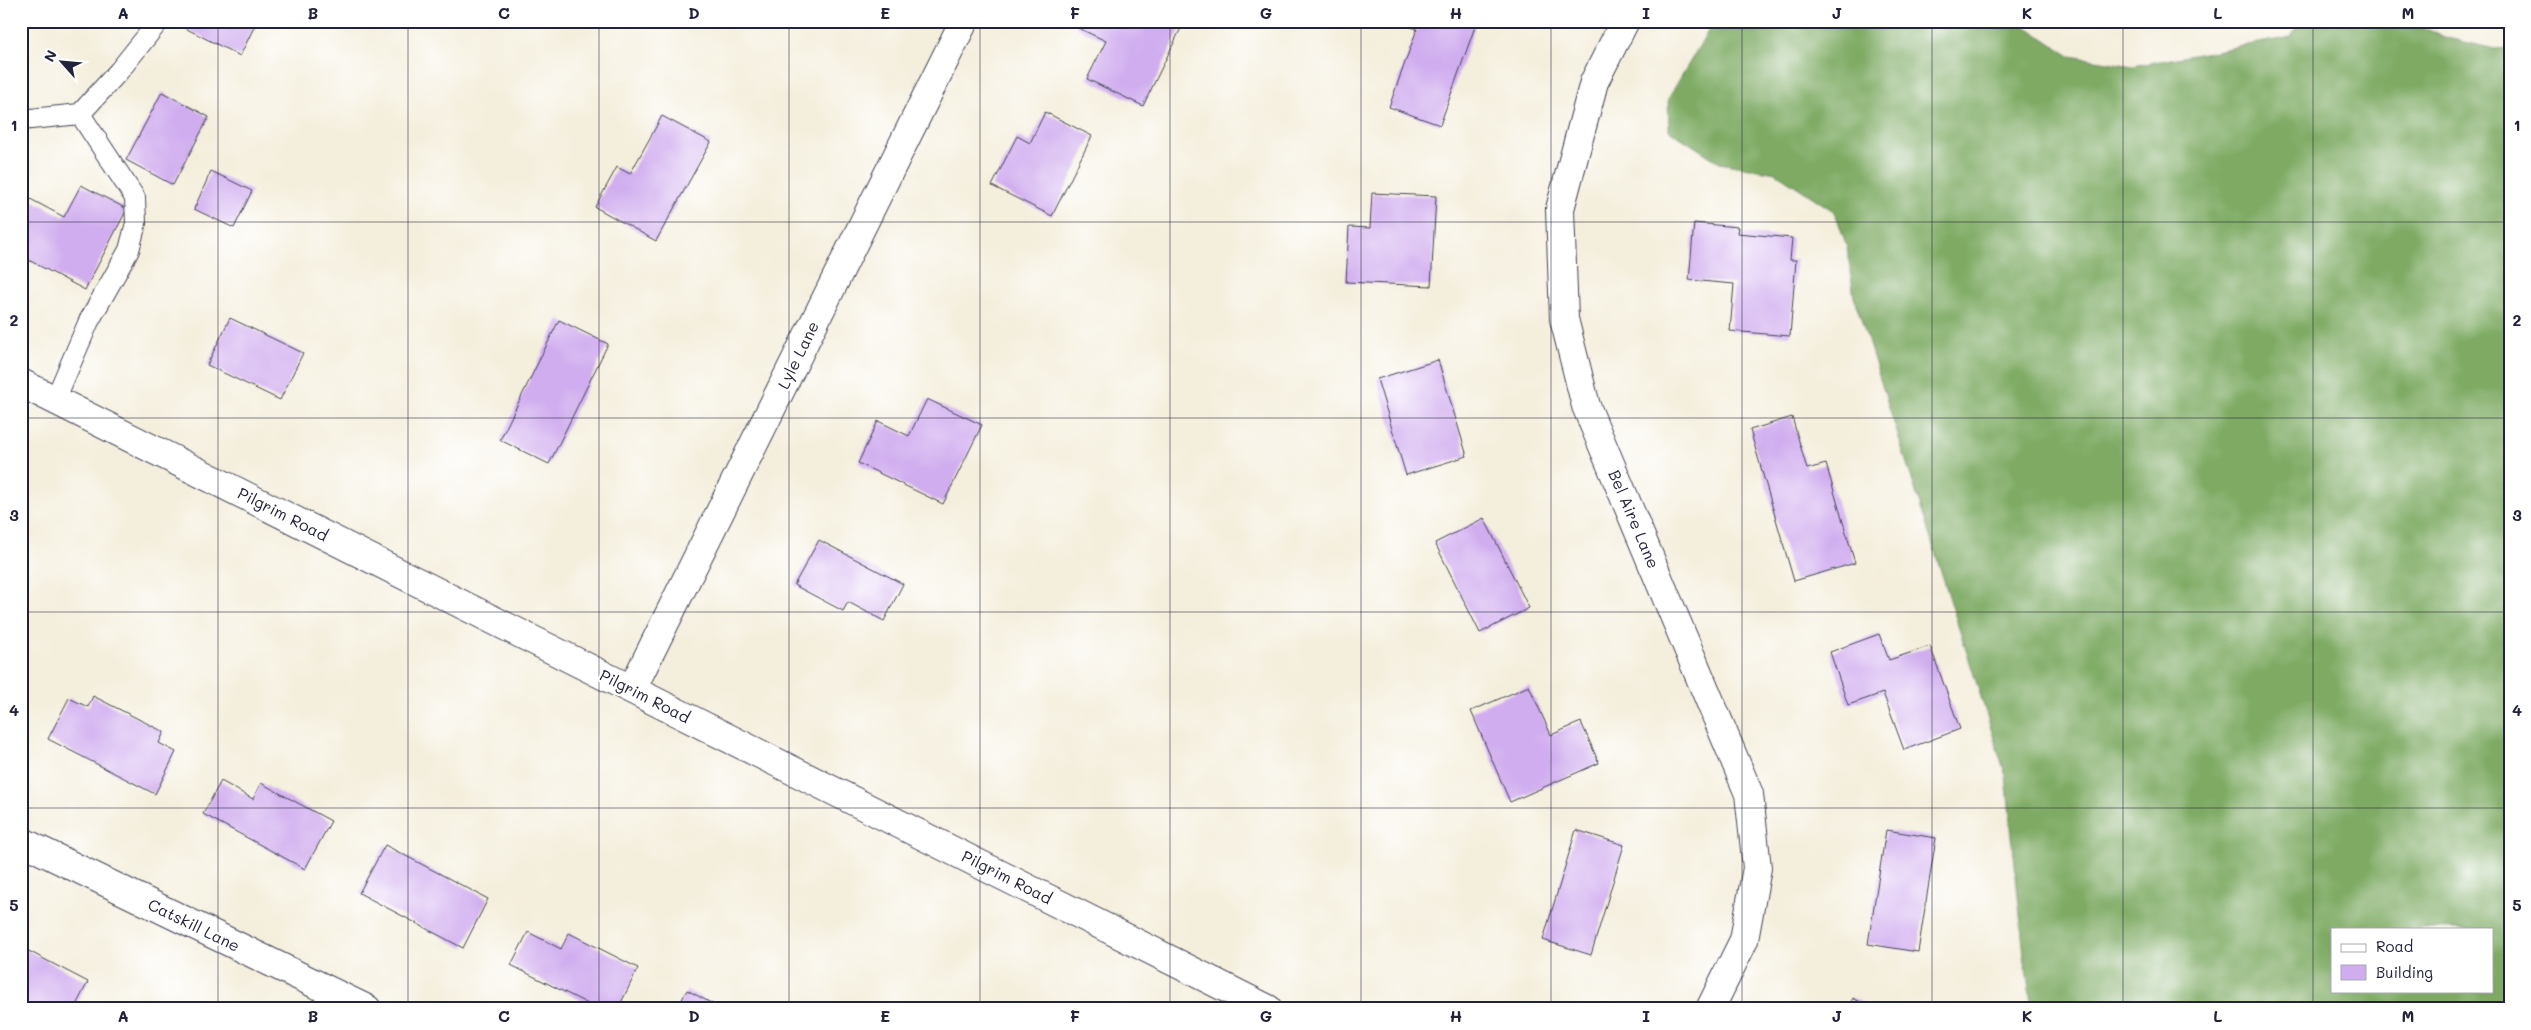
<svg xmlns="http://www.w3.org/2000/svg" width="2531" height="1030" viewBox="0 0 2531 1030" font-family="Mali,sans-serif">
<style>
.forest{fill:#7eaa63;stroke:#50664f;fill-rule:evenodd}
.building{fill:#d0adef}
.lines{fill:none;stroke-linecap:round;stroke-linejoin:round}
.lane-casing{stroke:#424153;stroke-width:22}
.street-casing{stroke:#424153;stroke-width:30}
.secondary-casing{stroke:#424153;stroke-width:30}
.lane{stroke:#fff;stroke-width:20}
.street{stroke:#fff;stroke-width:28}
.secondary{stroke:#fff;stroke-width:28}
.grid{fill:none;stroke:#22223b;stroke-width:1;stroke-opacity:0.55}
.labels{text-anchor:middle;stroke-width:4.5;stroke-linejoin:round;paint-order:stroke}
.street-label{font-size:16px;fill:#22223b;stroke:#fff}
.neatline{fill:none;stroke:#22223b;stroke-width:2}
.grid-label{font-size:16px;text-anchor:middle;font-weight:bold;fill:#22223b}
</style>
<rect width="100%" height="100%" fill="#fff"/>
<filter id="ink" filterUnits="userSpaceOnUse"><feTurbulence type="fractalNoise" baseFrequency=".02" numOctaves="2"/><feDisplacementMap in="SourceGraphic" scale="10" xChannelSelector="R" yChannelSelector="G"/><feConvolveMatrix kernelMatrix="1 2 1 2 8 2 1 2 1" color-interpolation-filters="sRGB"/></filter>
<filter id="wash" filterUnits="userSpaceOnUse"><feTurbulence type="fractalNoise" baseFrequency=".0096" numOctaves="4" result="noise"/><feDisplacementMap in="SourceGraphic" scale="20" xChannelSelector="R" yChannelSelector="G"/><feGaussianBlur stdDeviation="1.12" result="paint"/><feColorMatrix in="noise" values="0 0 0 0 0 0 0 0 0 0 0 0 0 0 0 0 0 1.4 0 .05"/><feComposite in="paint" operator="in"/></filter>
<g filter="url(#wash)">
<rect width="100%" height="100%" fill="#f4eedc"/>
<path class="forest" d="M1714 21H2021L2025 26 2070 56 2133 66 2291 37 2301 21H2411L2443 37 2495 49 2510 48V1009H2032L2024 955 2006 776 1854 297 1847 247 1835 212 1776 173 1720 163 1669 130 1668 99ZM2332 929H2492V991H2332Z"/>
<g id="blocks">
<path class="building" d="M178 21H257L240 56 177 24Z
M1079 21H1172L1182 26 1143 106 1087 79 1106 41 1076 27Z
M1403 21H1477L1440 125 1389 107 1417 29 1402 24Z
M162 92 209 117 173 185 126 160Z
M1045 112 1092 136 1052 216 992 186 1017 136 1030 143Z
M662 116 711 142 656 241 595 207 617 167 630 174Z
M211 171 252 191 234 228 194 209Z
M81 185 127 209 85 290 21 256V194L64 217Z
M1372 193 1436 196 1431 286 1346 282 1349 227 1370 228Z
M1694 223 1738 227 1737 233 1792 238 1790 260H1796L1790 336 1730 331 1734 284 1689 280Z
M230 318 303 353 280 400 207 365Z
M559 320 608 344 549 464 500 440Z
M1438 360 1467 456 1406 475 1377 379Z
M927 399 982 425 943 504 858 463 878 421 909 436Z
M1792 417 1807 469 1826 464 1855 563 1794 581 1750 430Z
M1484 518 1529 608 1480 633 1435 543Z
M819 540 903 584 884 621 848 602 843 611 794 585Z
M1879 634 1889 660 1930 646 1960 729 1904 750 1883 693 1848 705 1830 652Z
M1529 686 1551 735 1581 722 1599 763 1510 802 1471 711Z
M93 696 164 732 159 743 176 752 155 794 48 739 69 698 88 707Z
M2510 761V776L2504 773Z
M221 781 253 799 261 783 331 821 305 869 203 814Z
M1576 830 1624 845 1591 955 1543 940Z
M1886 830 1936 838 1918 952 1868 944Z
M385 845 488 899 463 948 359 893Z
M528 932 561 949 569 933 638 968 618 1009H598L511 965Z
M21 947 88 982 74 1009H21Z
M687 990 722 1009H677Z
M1853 998 1873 1009H1848Z"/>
</g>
</g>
<g filter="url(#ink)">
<use href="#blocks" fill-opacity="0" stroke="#424153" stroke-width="1"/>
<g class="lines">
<defs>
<path id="lane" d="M21 120 80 114
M55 400 89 321 129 250 136 223 135 198 80 114 119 71 159 21"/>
<path id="street" d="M1625 21 1594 82 1560 209 1564 319 1586 406 1749 794 1757 868 1744 940 1710 1009
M632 689 964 21
M21 841 367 1009"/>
<path id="secondary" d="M21 383 1268 1009"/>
</defs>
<use href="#lane" class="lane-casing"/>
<use href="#street" class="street-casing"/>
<use href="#secondary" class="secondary-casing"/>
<use href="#lane" class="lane"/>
<use href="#street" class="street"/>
<use href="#secondary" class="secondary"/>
</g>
</g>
<path class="grid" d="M218 21V1009M408 21V1009M599 21V1009M789 21V1009M980 21V1009M1170 21V1009M1361 21V1009M1551 21V1009M1742 21V1009M1932 21V1009M2123 21V1009M2313 21V1009M21 222H2510M21 418H2510M21 612H2510M21 808H2510"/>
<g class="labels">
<g class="street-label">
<text transform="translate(798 355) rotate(-64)" y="6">Lyle Lane</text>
<text transform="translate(283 514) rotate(27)" y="6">Pilgrim Road</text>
<text transform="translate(1634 519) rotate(67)" y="6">Bel Aire Lane</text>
<text transform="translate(645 696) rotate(27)" y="6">Pilgrim Road</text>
<text transform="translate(1007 877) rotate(27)" y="6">Pilgrim Road</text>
<text transform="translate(194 925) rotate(26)" y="6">Catskill Lane</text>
</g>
</g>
<rect width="2531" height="1030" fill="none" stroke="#fff" stroke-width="55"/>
<rect x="2331" y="928" width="162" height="65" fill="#ffffff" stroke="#a7a7b1"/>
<rect x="2341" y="944" width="25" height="8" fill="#ffffff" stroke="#a7a7b1"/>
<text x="2376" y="952" font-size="15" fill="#22223b">Road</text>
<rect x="2341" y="965" width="25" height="15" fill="#d0adef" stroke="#a7a7b1"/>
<text x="2376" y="978" font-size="15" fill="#22223b">Building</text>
<g transform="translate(62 62) rotate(297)" stroke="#ffffff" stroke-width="4" paint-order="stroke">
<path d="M0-4L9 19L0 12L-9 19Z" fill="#22223b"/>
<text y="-8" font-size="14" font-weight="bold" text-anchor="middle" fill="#22223b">N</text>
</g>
<rect x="28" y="28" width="2476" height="974" class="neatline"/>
<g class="grid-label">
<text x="123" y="19">A</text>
<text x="313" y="19">B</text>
<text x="504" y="19">C</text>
<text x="694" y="19">D</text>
<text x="885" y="19">E</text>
<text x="1075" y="19">F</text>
<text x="1266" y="19">G</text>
<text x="1456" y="19">H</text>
<text x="1646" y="19">I</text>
<text x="1837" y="19">J</text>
<text x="2027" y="19">K</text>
<text x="2218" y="19">L</text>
<text x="2408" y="19">M</text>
<text x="14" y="131">1</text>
<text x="2517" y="131">1</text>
<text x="14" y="326">2</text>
<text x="2517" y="326">2</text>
<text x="14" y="521">3</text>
<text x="2517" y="521">3</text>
<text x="14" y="716">4</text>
<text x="2517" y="716">4</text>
<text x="14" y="911">5</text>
<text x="2517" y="911">5</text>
<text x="123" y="1022">A</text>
<text x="313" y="1022">B</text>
<text x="504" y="1022">C</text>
<text x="694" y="1022">D</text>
<text x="885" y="1022">E</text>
<text x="1075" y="1022">F</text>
<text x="1266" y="1022">G</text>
<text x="1456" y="1022">H</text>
<text x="1646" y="1022">I</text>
<text x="1837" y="1022">J</text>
<text x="2027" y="1022">K</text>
<text x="2218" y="1022">L</text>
<text x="2408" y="1022">M</text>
</g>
</svg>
